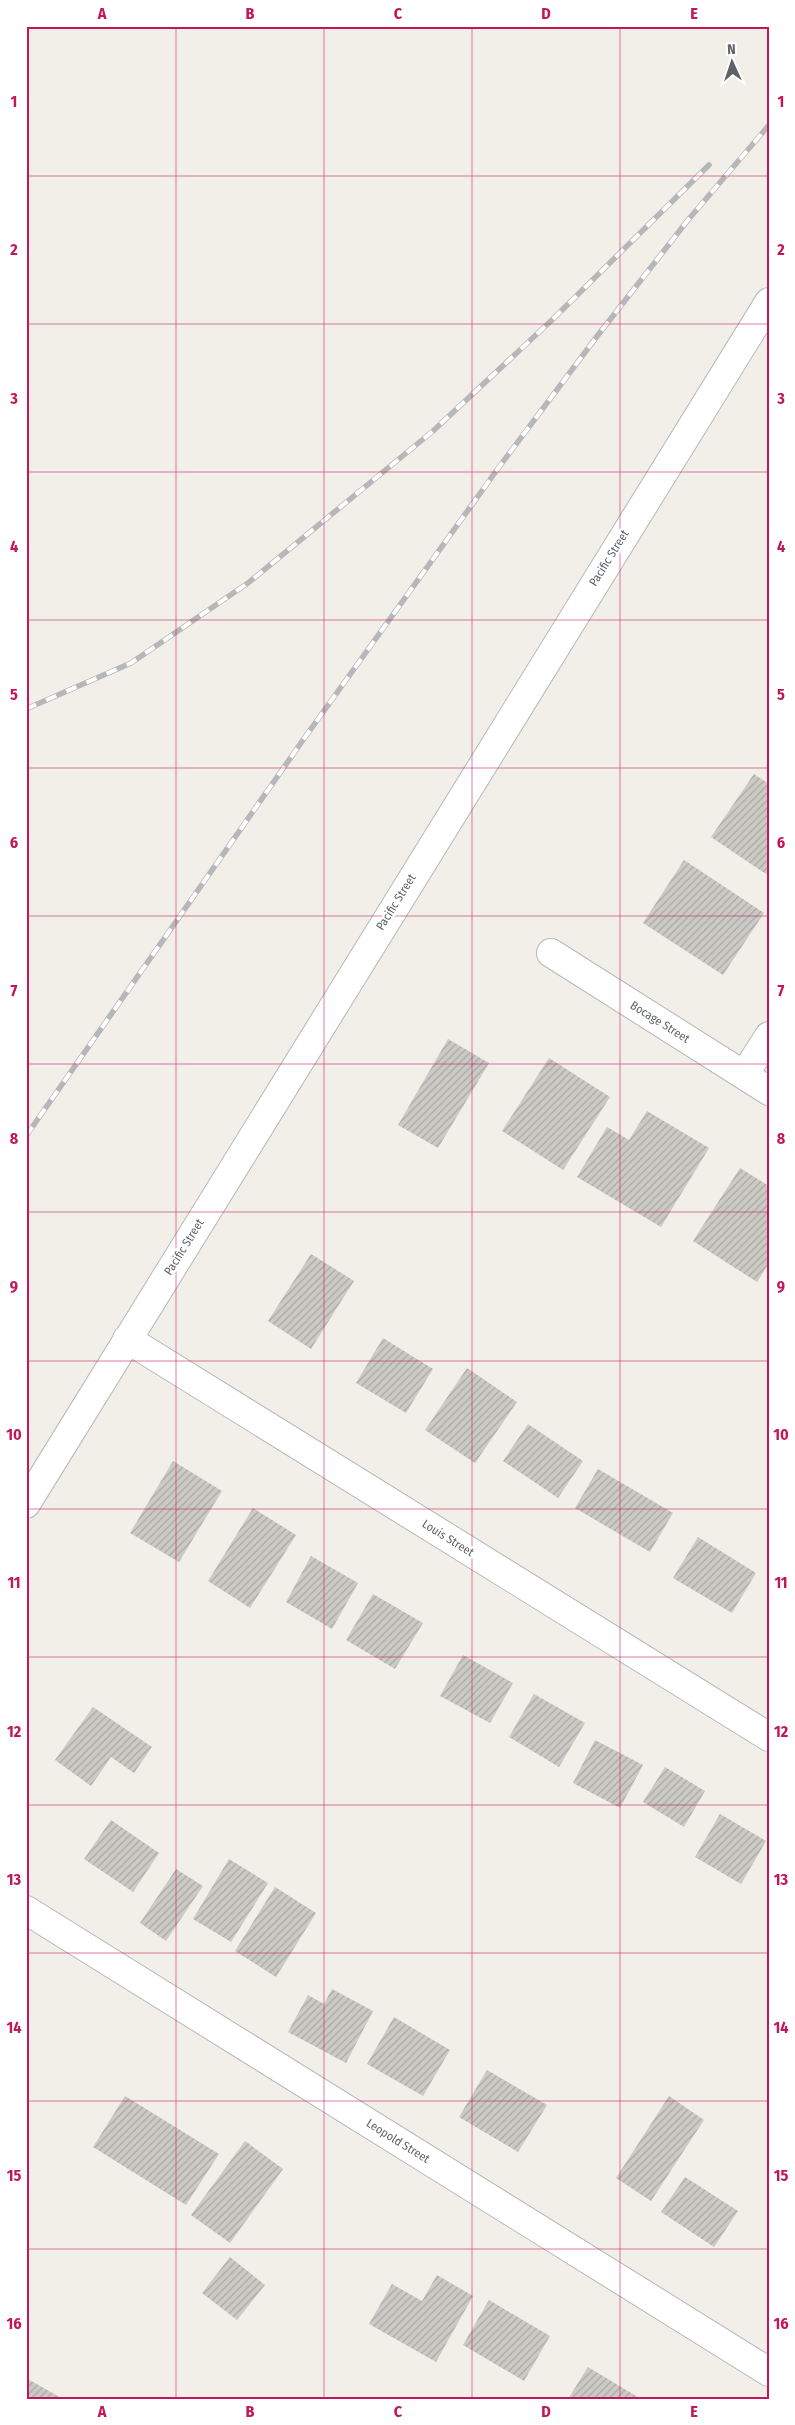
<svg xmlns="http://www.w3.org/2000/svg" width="795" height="2425" viewBox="0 0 795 2425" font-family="'Fira Sans Condensed',sans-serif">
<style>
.building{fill:url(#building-hatch)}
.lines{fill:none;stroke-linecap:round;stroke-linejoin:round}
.minor-casing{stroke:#b5b8bc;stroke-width:30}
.minor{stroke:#fff;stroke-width:28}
.rail-casing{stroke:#b6b7b8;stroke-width:5.5}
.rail{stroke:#fff;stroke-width:4;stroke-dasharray:11;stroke-linecap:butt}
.grid{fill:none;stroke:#c2185b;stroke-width:1;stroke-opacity:0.55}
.labels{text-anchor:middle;stroke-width:5;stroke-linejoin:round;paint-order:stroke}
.street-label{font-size:12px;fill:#5f6368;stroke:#fff}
.neatline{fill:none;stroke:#c2185b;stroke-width:2}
.grid-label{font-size:16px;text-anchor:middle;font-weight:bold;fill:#c2185b}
</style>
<defs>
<pattern id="building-hatch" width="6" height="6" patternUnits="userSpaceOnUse" patternTransform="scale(1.25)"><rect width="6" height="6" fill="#cccac5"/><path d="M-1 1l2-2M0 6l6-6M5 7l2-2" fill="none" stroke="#a9a8a4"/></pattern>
</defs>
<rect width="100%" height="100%" fill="#f1efe8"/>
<path class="building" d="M754 774 769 784V876L711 837Z
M684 860 764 913 723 975 643 923Z
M448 1039 489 1063 438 1148 398 1125Z
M549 1058 610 1097 563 1170 502 1131Z
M647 1111 709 1148 661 1227 577 1177 607 1127 629 1140Z
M740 1168 769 1186V1263L757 1282 693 1241Z
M311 1254 354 1281 311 1349 268 1321Z
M383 1338 433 1369 406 1413 356 1383Z
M467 1368 517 1402 475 1463 425 1430Z
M528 1424 583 1461 558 1498 503 1461Z
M173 1461 222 1491 179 1562 130 1533Z
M598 1469 673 1513 650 1552 575 1508Z
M253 1508 296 1535 250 1608 208 1581Z
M698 1537 756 1573 732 1613 673 1578Z
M311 1556 358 1583 332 1629 286 1602Z
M373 1594 423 1623 395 1669 346 1640Z
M463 1655 513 1683 490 1723 440 1696Z
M534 1694 585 1723 559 1767 509 1737Z
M93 1707 152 1747 134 1773 111 1757 91 1786 55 1760Z
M595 1740 643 1765 620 1808 573 1783Z
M665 1767 705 1791 684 1827 643 1802Z
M720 1814 766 1841 741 1884 695 1857Z
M111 1820 159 1853 133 1892 84 1859Z
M229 1859 268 1883 231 1942 193 1919Z
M176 1869 203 1886 166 1941 140 1923Z
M275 1887 316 1913 276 1977 235 1951Z
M332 1989 373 2011 346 2063 288 2032 308 1995 324 2004Z
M394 2017 450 2050 423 2096 367 2064Z
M487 2070 547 2105 518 2152 459 2117Z
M125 2096 219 2154 186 2205 93 2147Z
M669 2096 704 2120 651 2201 616 2178Z
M245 2141 283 2169 230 2243 191 2215Z
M685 2177 738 2211 714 2247 661 2212Z
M230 2257 265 2285 237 2320 202 2293Z
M437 2275 473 2296 436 2362 369 2324 392 2284 422 2301Z
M489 2300 550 2336 524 2381 463 2345Z
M588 2367 641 2399H568Z
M26 2378 63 2399H26Z"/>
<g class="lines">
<defs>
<path id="minor" d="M551 953 769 1091
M744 1075 769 1036
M127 1339 769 1737
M26 1504 769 302
M26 1910 769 2372"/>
</defs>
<use href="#minor" class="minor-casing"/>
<use href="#minor" class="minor"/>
<defs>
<path id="rail" d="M26 709 131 663 248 583 433 431 553 319 709 165
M26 1136 303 740 499 467 598 335 688 220 769 125"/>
</defs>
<use href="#rail" class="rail-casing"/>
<use href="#rail" class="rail"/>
</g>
<path class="grid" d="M176 26V2399M324 26V2399M472 26V2399M620 26V2399M26 176H769M26 324H769M26 472H769M26 620H769M26 768H769M26 916H769M26 1064H769M26 1212H769M26 1361H769M26 1509H769M26 1657H769M26 1805H769M26 1953H769M26 2101H769M26 2249H769"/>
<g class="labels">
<g class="street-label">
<text transform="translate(609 558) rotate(-58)" y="4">Pacific Street</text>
<text transform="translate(396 902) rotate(-58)" y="4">Pacific Street</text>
<text transform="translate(660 1022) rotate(32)" y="4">Bocage Street</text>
<text transform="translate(184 1247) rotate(-58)" y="4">Pacific Street</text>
<text transform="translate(448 1538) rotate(32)" y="4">Louis Street</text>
<text transform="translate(398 2141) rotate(32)" y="4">Leopold Street</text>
</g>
</g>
<rect width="795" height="2425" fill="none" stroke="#ffffff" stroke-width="55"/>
<g transform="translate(732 62) rotate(357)" stroke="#ffffff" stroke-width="4" paint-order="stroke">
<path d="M0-4L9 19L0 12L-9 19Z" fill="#5f6368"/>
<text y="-8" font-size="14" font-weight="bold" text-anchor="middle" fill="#5f6368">N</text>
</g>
<rect x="28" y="28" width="740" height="2370" class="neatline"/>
<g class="grid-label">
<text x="102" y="19">A</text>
<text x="250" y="19">B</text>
<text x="398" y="19">C</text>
<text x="546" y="19">D</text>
<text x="694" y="19">E</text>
<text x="14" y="107">1</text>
<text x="781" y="107">1</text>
<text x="14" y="255">2</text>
<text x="781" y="255">2</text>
<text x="14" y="404">3</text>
<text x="781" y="404">3</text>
<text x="14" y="552">4</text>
<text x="781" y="552">4</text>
<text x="14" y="700">5</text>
<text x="781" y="700">5</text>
<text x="14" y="848">6</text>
<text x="781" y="848">6</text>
<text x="14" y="996">7</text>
<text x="781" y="996">7</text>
<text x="14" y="1144">8</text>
<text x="781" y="1144">8</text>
<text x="14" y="1292">9</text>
<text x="781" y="1292">9</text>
<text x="14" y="1440">10</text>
<text x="781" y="1440">10</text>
<text x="14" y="1588">11</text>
<text x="781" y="1588">11</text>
<text x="14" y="1737">12</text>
<text x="781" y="1737">12</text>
<text x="14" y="1885">13</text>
<text x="781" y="1885">13</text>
<text x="14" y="2033">14</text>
<text x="781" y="2033">14</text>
<text x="14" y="2181">15</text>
<text x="781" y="2181">15</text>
<text x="14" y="2329">16</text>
<text x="781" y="2329">16</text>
<text x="102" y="2417">A</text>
<text x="250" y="2417">B</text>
<text x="398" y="2417">C</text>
<text x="546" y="2417">D</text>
<text x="694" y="2417">E</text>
</g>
</svg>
